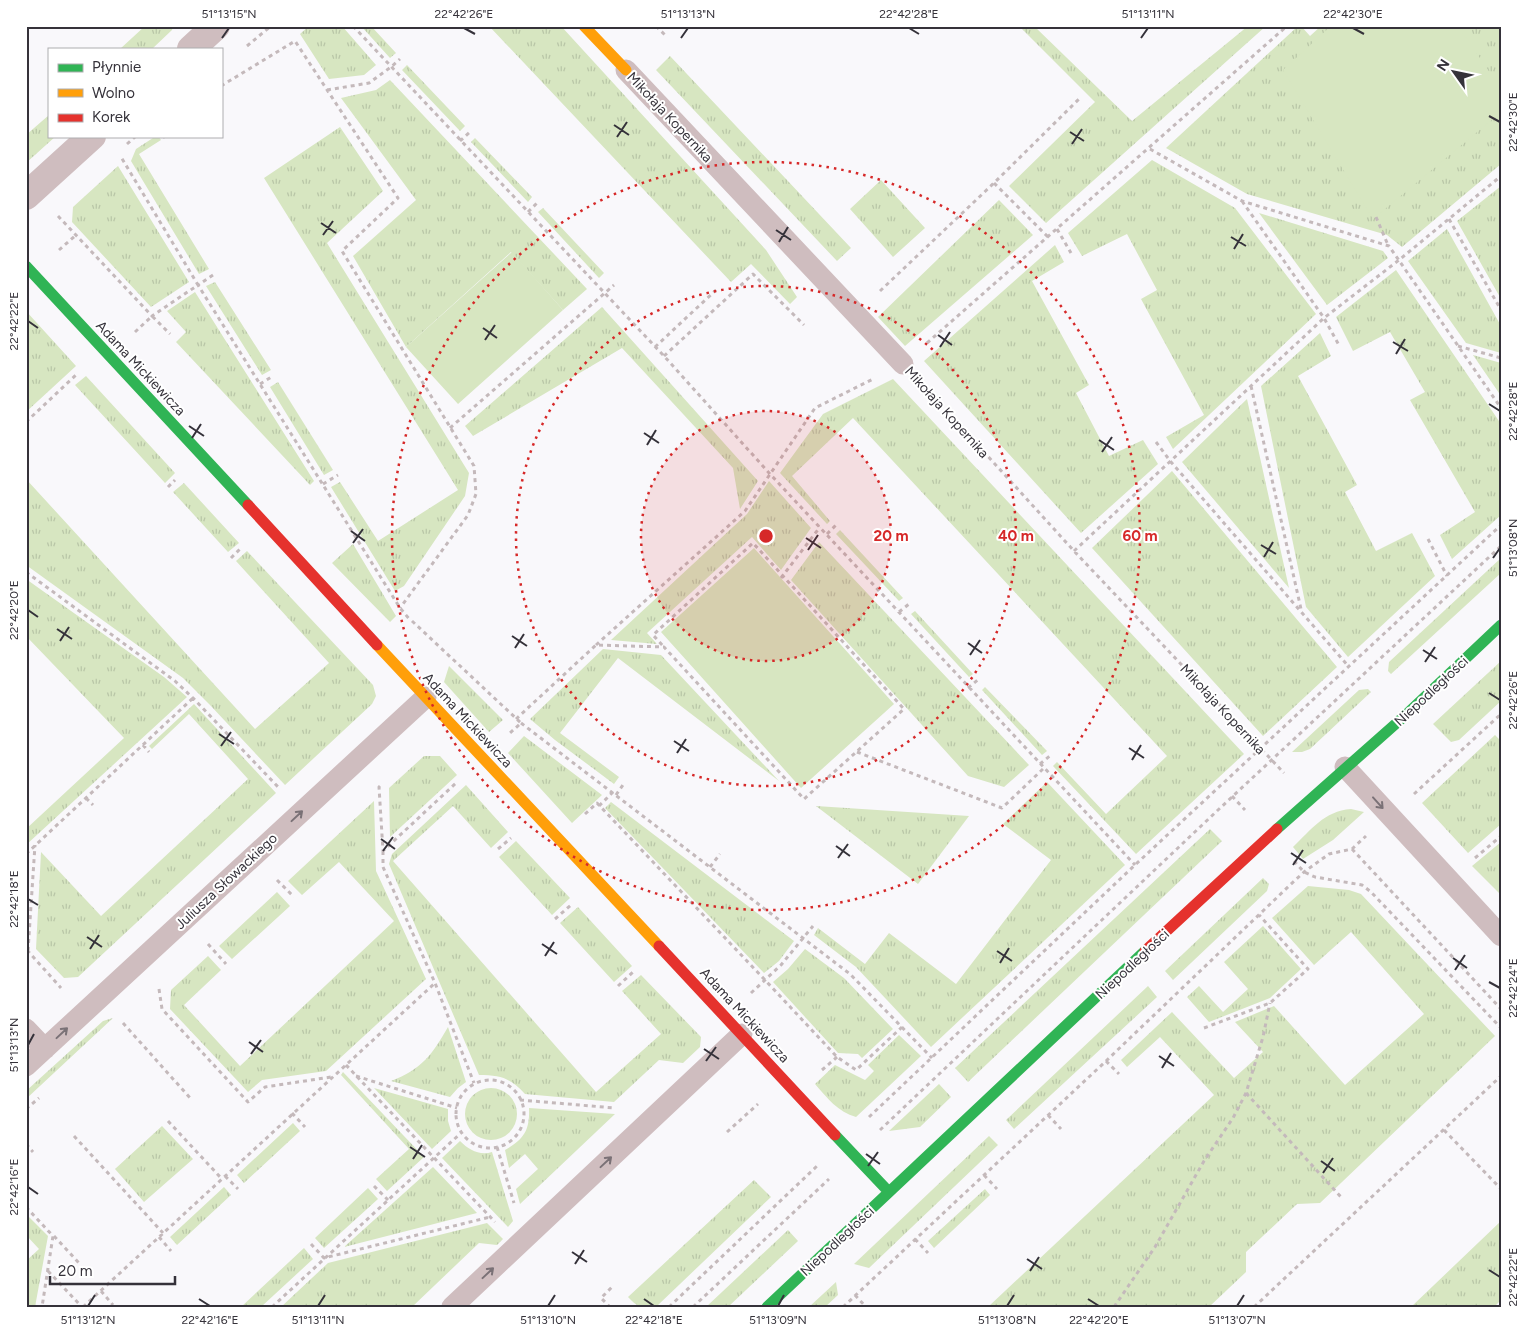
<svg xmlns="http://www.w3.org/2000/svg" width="1527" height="1333" viewBox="0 0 1527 1333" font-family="Figtree,sans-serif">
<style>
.grass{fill:url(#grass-tufts)}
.green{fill:#d7e6c1}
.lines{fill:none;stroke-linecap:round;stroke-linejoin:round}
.path{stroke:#c4b9bb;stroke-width:3;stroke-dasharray:4 4;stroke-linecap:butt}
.lane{stroke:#cfbdbf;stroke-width:21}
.street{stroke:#cfbdbf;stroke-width:28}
.fast{stroke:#30b455;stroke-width:11}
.slow{stroke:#ff9f0a;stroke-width:11}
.jam{stroke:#e5322d;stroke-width:11}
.oneway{stroke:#7a7176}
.ticks{fill:none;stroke:#35323a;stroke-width:2}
.ring{fill:none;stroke:#d62828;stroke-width:2.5;stroke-dasharray:2.5 5}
.labels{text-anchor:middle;stroke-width:4;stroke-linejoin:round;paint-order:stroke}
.street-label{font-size:14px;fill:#35323a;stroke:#fff}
.centre{fill:#d62828;stroke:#fff;stroke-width:2.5}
.ring-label{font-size:15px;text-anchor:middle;font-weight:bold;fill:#d62828;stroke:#fff;stroke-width:4;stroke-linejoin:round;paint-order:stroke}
.neatline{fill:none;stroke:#35323a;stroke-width:2}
.ticks-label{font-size:12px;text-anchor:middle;fill:#35323a}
</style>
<defs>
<pattern id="grass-tufts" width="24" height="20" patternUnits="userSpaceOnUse" patternTransform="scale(1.25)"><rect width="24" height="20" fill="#d7e6c1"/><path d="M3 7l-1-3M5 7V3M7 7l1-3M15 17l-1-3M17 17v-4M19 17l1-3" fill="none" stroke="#b9c6a7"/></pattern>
</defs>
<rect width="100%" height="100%" fill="#f9f8fb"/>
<path class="grass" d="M145 26H173L172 30 152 49H120Z
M309 26H342L376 65 364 75 329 79 300 34Z
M361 26H371L396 53 390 58Z
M489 26H561L766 250 797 297 790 304 751 264 731 282Z
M1019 26H1034L1132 121 1248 26H1266L1046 223 1009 186 1095 102Z
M1298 26H1301L1310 36 1321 26H1501V164L1402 247 1387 235 1247 194 1166 148Z
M670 56 851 248 837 261 656 70Z
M407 65 465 126 460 131 402 70Z
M390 80 587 289 563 310 511 252 406 347 353 256 416 200 341 98 376 90Z
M49 115V136H56L26 163V135Z
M340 127 383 191 327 243 469 473 465 496 404 586 395 591 331 487 340 482 378 541 458 490 264 178Z
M156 136H158L161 140 139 154 209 269 199 274 131 161 136 149Z
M475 138 532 197 528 202 471 142Z
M1152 160 1235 208 1316 314 1173 449 1166 437 1204 415 1141 299 1157 290 1127 234 1082 256 1068 233Z
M118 166 189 282 151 307 72 222 73 207Z
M881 180 925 228 893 257 850 209Z
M1501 186V299L1457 221Z
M999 200 1033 235 905 346 878 317Z
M543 208 604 273 599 278 538 212Z
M1259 213 1383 251 1388 258 1327 305Z
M1447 229 1501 326V353L1466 343 1408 261Z
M1055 245 1064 262 1032 281 1089 385 1076 393 1109 456 1143 440 1158 464 1081 533 924 361Z
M1396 270 1501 424V515L1452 559 1440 535 1475 512 1410 400 1425 392 1390 332 1353 351 1336 317Z
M215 282 271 370 262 375 206 286Z
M195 292 314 481 310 485 176 342 186 332 167 311Z
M602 307 758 481 740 509 733 468 622 348 473 436 465 426Z
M26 311 76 366 26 412Z
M1320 333 1331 356 1298 376 1357 485 1345 492 1376 551 1412 533 1435 576 1348 657 1306 607 1261 386Z
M1473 355 1501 363V396Z
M86 376 175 473 165 483 75 385Z
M893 379 1244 754 1136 854 1053 766 1057 762 1106 814 1167 756 853 418 792 476 830 521 827 524 780 473 823 414Z
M278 382 333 470 324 475 270 387Z
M1247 399 1289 588 1182 462Z
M1172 471 1337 667 1263 736 1092 548Z
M26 479 255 729 329 663 236 561 247 551 373 685 376 696 372 704 285 785 210 705 183 678 26 565Z
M769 481 811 528 781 570 752 537 647 633 657 644 611 640 747 514Z
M184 483 239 543 228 552 173 492Z
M840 530 903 598 899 601 836 534Z
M819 542 1029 765 1004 787 968 776 791 580Z
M353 544 396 616 390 622 332 563Z
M1501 558V573L1391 674 1388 671 1389 662Z
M26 579 164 677 187 697 26 845V829L124 738 26 636Z
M915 611 973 674 969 677 911 614Z
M603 649 661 655 779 781 618 658 560 733 619 777 614 784 555 740 530 719Z
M1501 661V701L1459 740 1451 742 1433 724Z
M449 666 503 720 489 732 444 682Z
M985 687 1047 751 1042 755 982 690Z
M1368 689 1371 692 1310 749 1302 752H1292L1359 690Z
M194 704 276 793 78 977 64 978 36 949 41 852 101 916 248 779 189 714 152 749 149 746Z
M1495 735 1501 741V824L1468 853 1422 803Z
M524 736 602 795 572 823 508 753Z
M424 756H440L457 775 390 837 389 788Z
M1047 782 1125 865 931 1047 856 967 814 935 818 928 865 964 889 933 956 984 1051 860 1003 824Z
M466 785 508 832 491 848 453 806 393 861 596 1092 661 1034 622 991 641 975 701 1037 700 1047 683 1063 659 1060 614 1102 525 1094C510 1078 501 1075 479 1075L389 864 392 854Z
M374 801 376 871 426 979 326 1071 262 1080 248 1092 170 1009 171 990 208 956 221 970 184 1005 240 1066 394 921 339 862 302 895 288 881Z
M611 802 794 941 779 961 764 973 605 808Z
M816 806 969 816 918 884Z
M1351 809 1364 812 1333 840 1303 859 1293 847C1311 830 1324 811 1351 809Z
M1210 829 1222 841 968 1082 955 1068Z
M516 841 570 898 552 915 499 857Z
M1501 842V895L1472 866Z
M1263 878 1269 884 1267 891 1173 980 1165 971Z
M1308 886 1349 890 1361 894 1495 1036 1320 1203 1297 1204 1246 1252V1272L1209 1307H988L1214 1095 1160 1037 1127 1067 1121 1060 1172 1012 1234 1078 1263 1052 1235 1022 1274 1006 1345 1085 1424 1014 1351 932 1314 965 1272 918Z
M277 892 290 906 232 959 219 946Z
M578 907 632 966 614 982 560 923Z
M1263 926 1301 969 1270 998 1209 1022 1187 997 1199 986 1223 1012 1248 989 1224 962Z
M805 949 844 978 893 1029 862 1058 858 1054 838 1053 773 982 788 969Z
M1148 986 1157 997 1014 1129 1006 1120Z
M113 1018 26 1099V1091L103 1021Z
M448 1027 466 1082 458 1088 450 1097 391 1081C422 1069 432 1055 448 1027Z
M899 1035 921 1056 856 1117C838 1112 827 1098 815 1084L835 1065 865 1080 874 1071 868 1065Z
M343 1072 424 1157 387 1191 376 1179 409 1149 341 1075Z
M939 1084 951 1097 920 1127 889 1131Z
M465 1114a26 26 0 1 1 52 0a26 26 0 1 1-52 0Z
M374 1088 448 1109V1121L451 1131 432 1149Z
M529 1108 615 1114 520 1204 516 1189 538 1169 525 1154 509 1168 505 1150C524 1139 530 1130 529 1108Z
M293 1123 300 1131 244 1183 237 1175Z
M162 1126 193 1159 144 1202 115 1169Z
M989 1136 998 1145 869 1268 854 1264Z
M460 1141C469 1150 480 1156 492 1152L513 1221 508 1227 442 1158Z
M433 1167 477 1213 344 1247Z
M754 1180 771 1197 657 1306 655 1307C641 1307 638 1308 628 1297Z
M224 1187 231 1195 177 1245 170 1237Z
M368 1188 378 1199 324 1248 315 1238Z
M985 1189 990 1195 934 1248 928 1241Z
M26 1214 48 1236 35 1307H26V1261L39 1249 26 1235Z
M1501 1221V1300L1494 1307H1411Z
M487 1223 503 1239 497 1245 479 1243 412 1307H281L328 1263Z
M788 1230 798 1241 728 1307H706Z
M304 1248 313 1259 261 1307H241Z
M836 1282 838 1295 825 1307H809Z"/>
<path class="green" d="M1331 26H1458L1501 89V112L1373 219 1283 70Z
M512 252 563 310 458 404 406 347Z
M754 548 894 704 801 788 661 632Z"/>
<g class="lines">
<path class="path" d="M353 26 664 356 770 474 1135 865
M656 26 665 35
M247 46 271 26
M221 86 295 41 398 198 342 251 474 466 476 494 468 515 400 608
M327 90 369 83 391 67 400 59
M164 136 165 138
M460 141 470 132
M127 144 136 136
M1150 149 1242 201 1389 246 1501 408
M994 183 1048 237
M1242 201 1324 318 1340 347
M528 212 538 202
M58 216 152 316 198 285 121 157
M1376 217 1388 245
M1449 219 1501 310
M1057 229 1071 253
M59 250 76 235
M213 275 198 285 400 608 411 621
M880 291 994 183 1079 99
M135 332 152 316 170 334
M927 343 1287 26
M1458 346 1501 358
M655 347 716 290
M664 356 753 274 804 325
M260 384 273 376
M924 386 1074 551 1284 773
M1251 386 1301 609
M26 422 77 374
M450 428 614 285
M1156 442 1171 462 1349 667
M323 484 338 475
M168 487 175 480
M827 534 836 525
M1428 539 1447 576
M1074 551 1324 318 1399 260 1501 176
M231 558 240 549
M26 572 175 681 193 698 280 789
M781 578 820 527
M899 612 909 604
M412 621 521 723 510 733
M596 645 745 511 815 408 873 379
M968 688 980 678
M516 719 596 645 664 647 804 799 904 709 753 543 653 635 664 647
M521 723 850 974 932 1058
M143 745 149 752
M857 752 1002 808 1044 768
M1040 764 1051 755
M380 786 379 787 383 851 456 783
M1414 794 1501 714
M616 795 625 782
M1232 796 1245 810
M86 798 93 805
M599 806 613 792
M585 814 597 803 765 980 837 1057 856 1070 902 1027
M498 849 511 838
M1352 849 1501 1009
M383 851V867L435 983 474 1083
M26 854 193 698
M1475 858 1501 836
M1294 861 1304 872 1315 877 1362 885 1371 892 1501 1028
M710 867 720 854
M277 880 294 897
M555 919 571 905
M208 944 226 964
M27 950 61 988
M28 951 35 845
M618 986 634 971
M159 989 162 1009 248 1102 265 1087 331 1077
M751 993 781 965 813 926
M123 1023 191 1099
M1204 1028 1270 1003 1308 969 1259 915
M1106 1061 1119 1074
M346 1065 495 1222
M822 1070 837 1057
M356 1076 457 1108
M456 1114a34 34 0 1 1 68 0a34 34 0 1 1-68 0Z
M1246 1093 1341 1197
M520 1100 615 1108
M26 1109 39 1098
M292 1113 305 1127
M1048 1115 1061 1129
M869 1117 1135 865 1501 525
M168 1121 222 1179
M880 1130 1218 810 1501 546
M1444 1130 1501 1189
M727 1132 758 1104
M74 1136 163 1233
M26 1144 33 1152
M497 1147 514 1203
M984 1175 997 1189
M225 1176 238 1189
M374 1186 388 1200
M26 1207 53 1236 42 1307
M54 1236 79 1263
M159 1237 171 1251
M915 1239 928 1253
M311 1244 324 1258 490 1217
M48 1271 82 1307
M101 1291 113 1305
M855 1295 866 1307
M83 1307 435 983
M272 1307 462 1132
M607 1307 609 1306 601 1298 614 1285
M669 1307 817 1166
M693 1307 829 1179
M843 1307 1106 1061 1289 886 1304 872 1329 854 1352 849 1366 836
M1114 1307 1155 1247 1204 1161 1233 1118 1246 1093 1263 1037 1270 1003
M1254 1307 1501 1076"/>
<path class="lane" d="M626 70 903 364
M1345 767 1501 936
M26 1029 45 1049
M26 1066 426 697
M452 1307 742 1034"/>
<path class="street" d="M191 49 216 26
M26 196 92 136"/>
<path class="fast" d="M26 266 248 505
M1277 829 1409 712 1501 625
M835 1135 889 1192
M767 1307 1145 951"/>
<path class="slow" d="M584 26 626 70
M377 645 659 946"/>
<path class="jam" d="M248 505 377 645
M659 946 835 1135
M1145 951 1277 829"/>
</g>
<defs><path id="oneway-shaft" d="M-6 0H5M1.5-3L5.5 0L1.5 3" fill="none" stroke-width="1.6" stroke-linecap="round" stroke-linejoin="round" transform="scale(1.25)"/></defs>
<g class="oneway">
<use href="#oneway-shaft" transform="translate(1378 803) rotate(48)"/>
<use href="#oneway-shaft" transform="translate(297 816) rotate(-43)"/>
<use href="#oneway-shaft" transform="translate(62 1033) rotate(-43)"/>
<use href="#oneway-shaft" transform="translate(606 1162) rotate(-43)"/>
<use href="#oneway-shaft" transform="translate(488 1273) rotate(-43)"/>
</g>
<path class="ticks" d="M464 28 475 34M909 28 919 34M1353 28 1364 34M222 38 229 28M681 38 688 28M1141 38 1148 28M1489 116 1500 122M614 125 629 135M1070 132 1084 141M617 137 627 122M1072 144 1082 129M321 223 336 233M776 230 791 240M323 235 333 221M1231 237 1246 246M779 242 788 227M1234 249 1243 234M28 321 38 328M483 328 497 338M938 335 952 345M485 340 495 325M1393 342 1408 351M940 347 950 332M1396 354 1405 339M1489 404 1500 411M189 426 204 436M644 433 659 443M192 438 201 424M1099 440 1114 450M647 445 656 430M1102 452 1112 437M351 531 365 541M806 538 821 548M353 543 363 529M1261 545 1276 554M808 550 818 535M1264 557 1273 542M1493 558 1500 548M28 610 38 617M57 629 72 639M512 636 527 646M60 641 69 627M968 643 982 653M515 648 524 634M1423 650 1437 659M970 655 980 640M1425 662 1435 647M1489 693 1500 700M219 734 234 744M674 741 689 751M221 746 231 732M1129 748 1144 758M677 753 686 739M1132 760 1141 745M381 839 395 849M836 846 850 856M383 851 393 837M1291 853 1306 863M838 858 848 844M1293 865 1303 850M28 899 38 905M87 937 102 947M542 944 557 954M90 949 99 935M997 951 1012 961M545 956 554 942M1453 958 1467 968M1000 963 1009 948M1455 970 1465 955M1489 982 1500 988M249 1042 263 1052M28 1045 34 1034M704 1049 719 1059M251 1054 261 1040M1159 1056 1174 1066M706 1061 716 1047M1162 1068 1171 1053M410 1147 425 1157M866 1154 880 1164M413 1159 422 1145M1321 1161 1335 1171M868 1166 878 1152M1323 1173 1333 1158M28 1187 38 1194M572 1252 587 1262M1027 1259 1042 1269M575 1264 584 1250M1489 1270 1500 1277M1030 1271 1039 1257M199 1299 210 1306M644 1299 654 1306M1088 1299 1099 1306M88 1306 95 1295M318 1306 325 1295M548 1306 555 1295M778 1306 784 1295M1007 1306 1014 1295M1237 1306 1244 1295"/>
<circle cx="766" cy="536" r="125" fill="#d62828" fill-opacity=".12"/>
<g class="ring">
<circle cx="766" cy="536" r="125"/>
<circle cx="766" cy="536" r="250"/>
<circle cx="766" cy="536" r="374"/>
</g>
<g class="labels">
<g class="street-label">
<text transform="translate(670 117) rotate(47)" y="5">Mikołaja Kopernika</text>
<text transform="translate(141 368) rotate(47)" y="5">Adama Mickiewicza</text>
<text transform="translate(947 412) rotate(48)" y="5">Mikołaja Kopernika</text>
<text transform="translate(1431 691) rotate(-43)" y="5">Niepodległości</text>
<text transform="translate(1223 709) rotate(47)" y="5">Mikołaja Kopernika</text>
<text transform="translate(468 720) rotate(47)" y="5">Adama Mickiewicza</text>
<text transform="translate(226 881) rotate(-43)" y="5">Juliusza Słowackiego</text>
<text transform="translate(1132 964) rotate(-43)" y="5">Niepodległości</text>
<text transform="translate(745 1015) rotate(47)" y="5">Adama Mickiewicza</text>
<text transform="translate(837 1241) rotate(-43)" y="5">Niepodległości</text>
</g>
</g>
<circle cx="766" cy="536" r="8" class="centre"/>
<g class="ring-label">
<text x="891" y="541">20 m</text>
<text x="1016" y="541">40 m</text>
<text x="1140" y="541">60 m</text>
</g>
<rect width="1527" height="1333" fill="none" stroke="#ffffff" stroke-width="55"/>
<rect x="48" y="48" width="175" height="90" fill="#ffffff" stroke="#aeadb0"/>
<rect x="58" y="64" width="25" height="8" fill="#30b455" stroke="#aeadb0"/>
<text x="92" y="72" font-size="15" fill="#35323a">Płynnie</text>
<rect x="58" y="89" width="25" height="8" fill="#ff9f0a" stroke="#aeadb0"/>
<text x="92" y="98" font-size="15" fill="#35323a">Wolno</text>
<rect x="58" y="114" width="25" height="8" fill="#e5322d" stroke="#aeadb0"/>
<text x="92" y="122" font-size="15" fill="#35323a">Korek</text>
<g transform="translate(1454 72) rotate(303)" stroke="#ffffff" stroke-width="4" paint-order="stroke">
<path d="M0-4L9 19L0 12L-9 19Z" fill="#35323a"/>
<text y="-8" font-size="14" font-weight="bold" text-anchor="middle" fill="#35323a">N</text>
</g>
<path d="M50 1276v8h125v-8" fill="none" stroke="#35323a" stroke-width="2.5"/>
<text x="58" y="1276" font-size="15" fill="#35323a" stroke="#ffffff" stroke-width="4" paint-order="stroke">20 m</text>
<rect x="28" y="28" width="1472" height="1278" class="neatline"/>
<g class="ticks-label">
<text x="229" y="18">51°13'15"N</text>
<text x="464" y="18">22°42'26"E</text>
<text x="688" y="18">51°13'13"N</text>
<text x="909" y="18">22°42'28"E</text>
<text x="1148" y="18">51°13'11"N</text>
<text x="1353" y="18">22°42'30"E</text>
<text transform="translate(1513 122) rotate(-90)" y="4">22°42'30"E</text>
<text transform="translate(14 321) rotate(-90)" y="4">22°42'22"E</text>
<text transform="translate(1513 411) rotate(-90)" y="4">22°42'28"E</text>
<text transform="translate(1513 548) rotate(-90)" y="4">51°13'08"N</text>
<text transform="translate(14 610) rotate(-90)" y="4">22°42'20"E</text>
<text transform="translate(1513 700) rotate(-90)" y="4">22°42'26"E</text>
<text transform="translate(14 899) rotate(-90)" y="4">22°42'18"E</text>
<text transform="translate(1513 988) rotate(-90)" y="4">22°42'24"E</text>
<text transform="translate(14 1045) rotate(-90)" y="4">51°13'13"N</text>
<text transform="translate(14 1187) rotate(-90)" y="4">22°42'16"E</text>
<text transform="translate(1513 1277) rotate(-90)" y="4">22°42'22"E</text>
<text x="88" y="1324">51°13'12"N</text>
<text x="210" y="1324">22°42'16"E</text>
<text x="318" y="1324">51°13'11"N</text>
<text x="548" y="1324">51°13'10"N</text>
<text x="654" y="1324">22°42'18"E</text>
<text x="778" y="1324">51°13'09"N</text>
<text x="1007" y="1324">51°13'08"N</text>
<text x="1099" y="1324">22°42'20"E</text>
<text x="1237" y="1324">51°13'07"N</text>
</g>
</svg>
